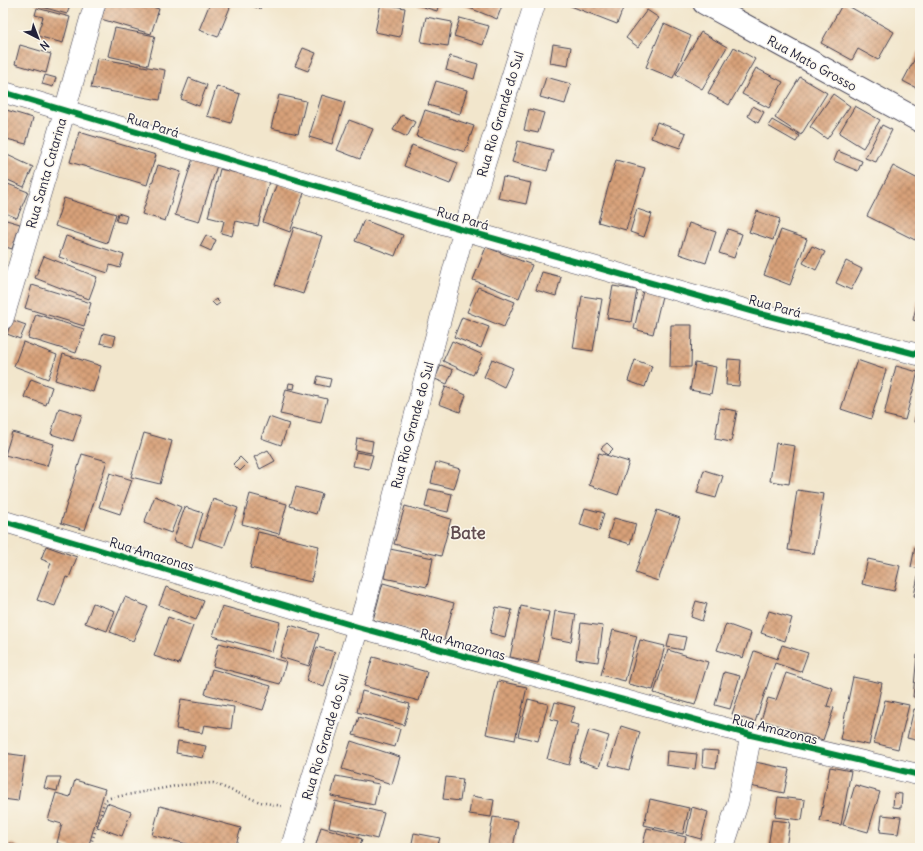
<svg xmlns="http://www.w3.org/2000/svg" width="923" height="851" viewBox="0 0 923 851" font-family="Delius,sans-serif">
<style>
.building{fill:url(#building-cross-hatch)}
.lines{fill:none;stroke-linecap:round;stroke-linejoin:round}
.minor-casing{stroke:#413f51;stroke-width:22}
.tertiary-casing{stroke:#413f51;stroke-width:24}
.path{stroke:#413f51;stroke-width:2.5;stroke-dasharray:1 3;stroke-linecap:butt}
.minor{stroke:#fff;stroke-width:21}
.tertiary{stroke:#fff;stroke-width:22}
.cycleway-casing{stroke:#fbf7ec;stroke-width:8}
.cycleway{stroke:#00873e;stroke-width:6}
.labels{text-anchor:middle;stroke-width:3;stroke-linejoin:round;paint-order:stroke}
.street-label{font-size:13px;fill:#22223b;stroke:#fbf7ec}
.district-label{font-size:17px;font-weight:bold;fill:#624e51;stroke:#fbf7ec}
</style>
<defs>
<pattern id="building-cross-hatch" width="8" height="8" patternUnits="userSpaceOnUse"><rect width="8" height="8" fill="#d8a179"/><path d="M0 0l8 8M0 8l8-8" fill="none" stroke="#af8364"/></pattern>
</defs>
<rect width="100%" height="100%" fill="#fbf7ec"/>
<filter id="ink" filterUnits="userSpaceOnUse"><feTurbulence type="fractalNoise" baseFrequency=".025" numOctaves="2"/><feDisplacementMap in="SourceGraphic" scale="8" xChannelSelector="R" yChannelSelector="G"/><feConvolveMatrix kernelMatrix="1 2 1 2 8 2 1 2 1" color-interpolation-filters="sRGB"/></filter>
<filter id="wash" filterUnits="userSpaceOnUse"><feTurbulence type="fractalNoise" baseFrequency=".012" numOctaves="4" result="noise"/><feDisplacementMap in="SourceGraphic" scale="16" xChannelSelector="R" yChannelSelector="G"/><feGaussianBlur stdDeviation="0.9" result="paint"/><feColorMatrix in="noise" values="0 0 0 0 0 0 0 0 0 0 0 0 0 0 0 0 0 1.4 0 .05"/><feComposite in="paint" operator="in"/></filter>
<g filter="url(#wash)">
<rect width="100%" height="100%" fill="#f2e6cc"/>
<g id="blocks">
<path class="building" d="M36 3H71L67 14 35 5Z
M106 3H139L159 9 151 34 101 19Z
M210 3H226L231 5 218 37 199 30Z
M245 3H262L260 9Z
M381 3 405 8 400 37 375 32Z
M418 3H439L437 11 417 5Z
M457 3H503L497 19Z
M563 3H625L617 24Z
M843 3 894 32 878 60 858 49 852 60 821 43Z
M37 8 70 17 63 43 37 36 43 17 35 15Z
M647 10 659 18 638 47 626 38Z
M426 17 452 22 448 46 421 42Z
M460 18 489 26 483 45 454 36Z
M664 24 691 36 673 78 646 67Z
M115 28 155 36 148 65 108 56Z
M701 32 727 47 702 89 676 74Z
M553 44 571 47 568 66 550 63Z
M20 45 51 54 46 73 15 64Z
M734 47 755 59 729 105 708 93Z
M303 48 316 53 308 71 295 66Z
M920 49V90L903 81Z
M450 56 478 64 474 79 446 70Z
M97 58 165 70 160 100 91 88Z
M756 68 783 82 769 108 742 94Z
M45 75 56 78 53 87 42 84Z
M546 77 571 84 565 104 540 97Z
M800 77 827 93 801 135 775 118Z
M189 78 207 85 199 106 181 99Z
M436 81 467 90 460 114 428 105Z
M217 86 240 94 231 123 207 116Z
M833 94 850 106 827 139 810 127Z
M279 95 306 101 298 134 271 128Z
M322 95 345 102 332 144 309 137Z
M753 106 764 112 758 123 748 116Z
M855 106 880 120 863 148 839 133Z
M3 109 33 118 26 144 3 138Z
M529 109 544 113 538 133 524 130Z
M425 110 474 126 465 152 416 136Z
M402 115 415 122 407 137 393 130Z
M349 120 373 129 360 159 337 150Z
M772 120 800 136 796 142 768 126Z
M657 122 686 133 680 148 651 138Z
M882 125 892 130 876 162 865 158Z
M79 132 156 155 147 185 70 162Z
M518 141 553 150 547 171 512 162Z
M412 145 458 163 450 184 404 166Z
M838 151 862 161 858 171 834 161Z
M3 153 33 167 24 187 3 178Z
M194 155 218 162 199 222 175 215Z
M616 160 645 168 626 230 598 222Z
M158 165 181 172 165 221 142 214Z
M893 166 920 180V230L915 240 867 216Z
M220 169 269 181 258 226 236 221 232 236 221 233 224 221 208 217Z
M503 177 531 183 526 204 498 198Z
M3 182 28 192 17 218 3 212Z
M277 183 304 193 290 232 263 222Z
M64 198 116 214 107 243 55 226Z
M637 209 652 214 644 237 630 232Z
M757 211 780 219 773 240 749 232Z
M118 213 127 216 125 223 116 221Z
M3 219 20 224 12 249 3 246Z
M364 220 403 235 395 256 355 241Z
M689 223 716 232 706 263 679 254Z
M294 227 322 236 303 294 275 285Z
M728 229 742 234 734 258 719 253Z
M781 230 807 239 790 285 764 275Z
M206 235 216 240 211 251 200 246Z
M66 236 124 255 120 268 110 265 108 273 59 257Z
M812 246 825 252 816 270 803 263Z
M486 247 532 265 519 298 473 280Z
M44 256 97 277 89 299 35 278Z
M846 261 862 269 851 290 836 283Z
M542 272 561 277 556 296 536 290Z
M32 285 91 303 84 326 25 308Z
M613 286 637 290 631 322 607 318Z
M478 287 515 302 504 327 467 312Z
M643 291 662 296 653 334 634 329Z
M919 295H920V322L913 320Z
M582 296 602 299 593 351 573 348Z
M216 299 220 303 216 306 212 302Z
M36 314 84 329 76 353 28 338Z
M462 317 489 327 481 348 454 337Z
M12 320 26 325 20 339 7 334Z
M671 325H692L691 367H670Z
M103 333 116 336 113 346 100 343Z
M452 341 483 355 473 375 443 361Z
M23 342 57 355 48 379 14 366Z
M63 354 101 366 93 392 55 380Z
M492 359 513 368 504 387 484 377Z
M728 359 741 360 739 386 726 385Z
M635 360 652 366 645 387 628 381Z
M857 360 886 370 871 419 841 409Z
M695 363 716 367 711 394 690 390Z
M441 365 453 370 447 384 435 379Z
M896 366 918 372 905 420 884 415Z
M318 376 331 379 329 387 316 384Z
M31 379 52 387 46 405 24 397Z
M289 383 295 384 294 389 288 388Z
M446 386 466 395 460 412 439 404Z
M286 389 327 399 321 423 280 414Z
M919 401H920V424L914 422Z
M59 408 82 415 73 441 51 434Z
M720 408 737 411 731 442 715 439Z
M269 417 289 424 281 445 261 438Z
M12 432 54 444 47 466 5 455Z
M144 433 172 441 160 484 131 477Z
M357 438 373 441 371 453 355 450Z
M607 443 613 449 607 455 601 448Z
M776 443 795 446 789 484 770 481Z
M268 450 275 461 260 469 254 457Z
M356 452 373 455 369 469 353 466Z
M599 453 629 462 618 495 589 485Z
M82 454 107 461 85 530 61 523Z
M240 457 247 464 240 471 233 464Z
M436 462 460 469 454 489 431 483Z
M704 470 723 476 716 498 697 493Z
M110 473 132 480 120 514 99 507Z
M296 487 322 494 316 514 290 506Z
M429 489 452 494 448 512 425 507Z
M797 490 824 494 814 554 788 550Z
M250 494 287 504 279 534 242 524Z
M155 496 181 507 171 533 144 523Z
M213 499 238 508 224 547 199 539Z
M405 506 451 519 441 556 394 544Z
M185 507 203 513 192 547 173 541Z
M585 508 604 513 599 531 580 525Z
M657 510 680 518 658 581 635 573Z
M614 518 636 524 630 544 608 537Z
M258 532 319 546 311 582 250 568Z
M3 544 6 545 3 554Z
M46 546 77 557 69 578 66 577 55 606 37 600 51 563 41 559Z
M915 547 920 548V569L911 567Z
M390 549 433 558 427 587 384 578Z
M868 559 900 566 894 591 862 584Z
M918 576 920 577V597L914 596Z
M383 583 454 603 444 640 373 620Z
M166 587 204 601 196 620 159 605Z
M125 597 148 607 133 641 110 632Z
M696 601 707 604 702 621 691 617Z
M93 603 115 611 107 631 85 623Z
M222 606 280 622 272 652 213 636Z
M521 606 549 612 538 663 510 657Z
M496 607 512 610 505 637 490 633Z
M555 611 576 614 571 642 551 638Z
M769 611 792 618 785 641 761 633Z
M168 617 193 626 179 664 154 656Z
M581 623 603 626 598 662 576 659Z
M726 624 751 633 743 658 717 650Z
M290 625 319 634 309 666 280 657Z
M613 630 637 636 625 681 601 675Z
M670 634 686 637 683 650 667 647Z
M640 640 665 646 653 690 628 684Z
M219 643 286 662 280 684 213 666Z
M782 645 808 653 801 672 775 663 755 722 732 714 754 651 777 659Z
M317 647 335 652 324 687 306 681Z
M668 650 708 662 695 705 654 693Z
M917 655H920V697H913Z
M373 657 427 672 419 701 364 686Z
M212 669 271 686 263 710 205 694Z
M724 672 740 676 730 709 715 705Z
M786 673 833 688 827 706 834 708 823 740 761 720 768 698 776 700Z
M853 677 882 683 869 745 840 739Z
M498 681 527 687 515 740 486 734Z
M362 691 410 704 404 725 357 712Z
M181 699 234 707 231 729 204 725 202 733 176 729Z
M528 699 548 704 538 741 518 736Z
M885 700 909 705 898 749 874 743Z
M555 702 575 707 570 723 579 725 569 765 547 759 558 721 550 719Z
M914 709 920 710V741L907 738Z
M359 717 400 729 395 747 353 735Z
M621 726 640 732 629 770 609 765Z
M589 730 609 736 599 767 579 761Z
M178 741 206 746 203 758 176 753Z
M351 741 400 757 392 784 342 769Z
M703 750 718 751 716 768 702 766Z
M667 751 697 754 695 769 666 765Z
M3 753 25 756 18 801 3 799Z
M755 762 789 769 784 793 750 786Z
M830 767 851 771 841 825 820 821Z
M336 776 379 784 374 805 331 796Z
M47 777H61L57 791 44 788Z
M446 777 463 779 460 801 443 799Z
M75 780 105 789 88 848H75L57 843 62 824 48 820 56 793 70 797Z
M855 785 880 792 868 832 843 825Z
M894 793 902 794 901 808 893 807Z
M472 796 494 800 491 817 469 814Z
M778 797 805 800 802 820 775 817Z
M650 799 689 808 683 834 644 825Z
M335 801 384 813 377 839 329 827Z
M107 803 131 812 122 836 97 827Z
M160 806 241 828 235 848H202L152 835Z
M692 807 708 812 701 839 686 835Z
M882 815 901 817 898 834 880 832Z
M493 817 518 821 513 848 488 845Z
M772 820 790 822 786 848 768 847Z
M321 827 362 839 359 848H315Z
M647 828 686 837 683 848H642Z
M414 833 440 838 437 848H411Z
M10 843 21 848H8Z"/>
</g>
</g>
<g filter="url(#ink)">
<use href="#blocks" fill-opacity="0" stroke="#413f51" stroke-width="1"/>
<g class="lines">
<defs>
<path id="minor" d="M3 92 464 230 754 312 920 355
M3 319 65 110 95 3
M3 521 358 627 751 735 920 775
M291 848 365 605 464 230 535 3
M723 848 738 802 751 735"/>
<path id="tertiary" d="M704 3 920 121"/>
</defs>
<use href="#minor" class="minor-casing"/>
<use href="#tertiary" class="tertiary-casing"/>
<path class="path" d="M89 848 93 838 105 800 110 798 181 785 213 783 260 802 282 806"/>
<use href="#minor" class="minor"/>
<use href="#tertiary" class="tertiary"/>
<defs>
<path id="cycleway" d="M3 92 464 230 754 312 920 355
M3 521 358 627 751 735 920 775"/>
</defs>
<use href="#cycleway" class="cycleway-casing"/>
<use href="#cycleway" class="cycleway"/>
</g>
</g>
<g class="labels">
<g class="street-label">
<text transform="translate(812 63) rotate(29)" y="5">Rua Mato Grosso</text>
<text transform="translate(500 114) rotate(-73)" y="5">Rua Rio Grande do Sul</text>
<text transform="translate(153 125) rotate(17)" y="5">Rua Pará</text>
<text transform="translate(46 173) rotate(-74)" y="5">Rua Santa Catarina</text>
<text transform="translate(463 218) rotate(16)" y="5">Rua Pará</text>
<text transform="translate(775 306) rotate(15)" y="5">Rua Pará</text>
<text transform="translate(412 425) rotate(-75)" y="5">Rua Rio Grande do Sul</text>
<text transform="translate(152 554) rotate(17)" y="5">Rua Amazonas</text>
<text transform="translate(463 644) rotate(15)" y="5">Rua Amazonas</text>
<text transform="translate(775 729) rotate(14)" y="5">Rua Amazonas</text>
<text transform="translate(325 737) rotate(-73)" y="5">Rua Rio Grande do Sul</text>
</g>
<g class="district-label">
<text x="468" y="539">Bate</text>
</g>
</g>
<rect width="923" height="851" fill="none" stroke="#fbf7ec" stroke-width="16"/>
<g transform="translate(38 38) rotate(138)" stroke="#fbf7ec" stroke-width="3" paint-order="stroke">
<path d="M0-3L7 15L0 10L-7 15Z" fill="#22223b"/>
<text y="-6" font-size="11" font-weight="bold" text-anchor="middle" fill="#22223b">N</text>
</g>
</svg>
